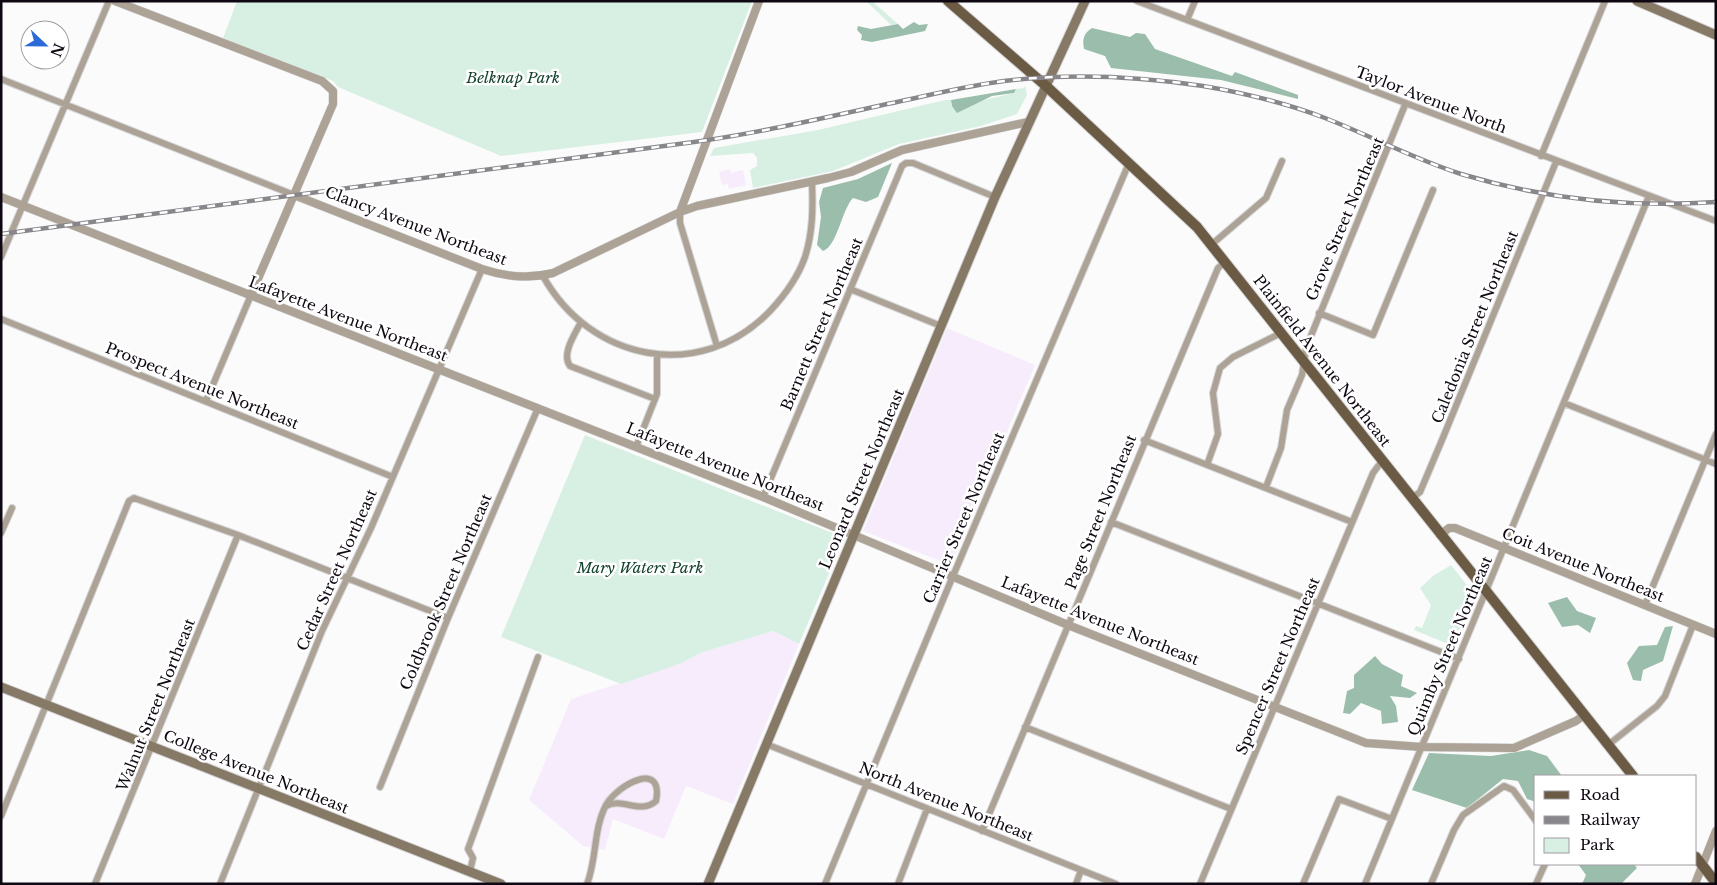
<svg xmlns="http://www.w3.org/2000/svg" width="1717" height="885" viewBox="0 0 1717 885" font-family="'Libre Baskerville',serif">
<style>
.built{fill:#f7ecfb}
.green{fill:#d8f0e3}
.forest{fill:#9abeab}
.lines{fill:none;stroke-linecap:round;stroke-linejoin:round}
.minor-casing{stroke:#d5d4d6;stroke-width:8}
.tertiary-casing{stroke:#d5d4d6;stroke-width:9}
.secondary-casing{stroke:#d5d4d6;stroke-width:11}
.primary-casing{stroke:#d5d4d6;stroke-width:12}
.minor{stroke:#aca396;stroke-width:6}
.tertiary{stroke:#aca396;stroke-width:8}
.secondary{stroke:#867966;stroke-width:9}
.primary{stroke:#6b5b45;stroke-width:10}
.rail-casing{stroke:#89868b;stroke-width:4.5}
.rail{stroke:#fff;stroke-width:2.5;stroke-dasharray:8;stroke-linecap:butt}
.labels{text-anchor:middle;stroke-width:5;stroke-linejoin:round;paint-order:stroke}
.park-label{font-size:15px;font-style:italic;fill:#12412e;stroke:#fff}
.street-label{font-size:15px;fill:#0f0812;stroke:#fff}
</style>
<rect width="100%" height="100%" fill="#fbfbfb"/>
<path class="built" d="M730 169 731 173 743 170 746 185 729 189 728 184 722 185 719 172Z
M947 328 1035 365 951 565 863 531Z
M773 631 799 644 733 804 686 786 664 839 613 819 605 850 583 846 529 800 571 699 682 663 700 653Z"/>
<path class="green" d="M237 1H752L702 132 501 156 338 87 333 81 223 38Z
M866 1H872L898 24 891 25Z
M1025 85 1027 95 1017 114 981 126 899 144 833 171 753 188 750 170 757 166V158L753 153 710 156 714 148 818 130 945 100H951L952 106 961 111C977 99 995 98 1014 93L1016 89 1024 88Z
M585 435 840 536 842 543 799 644 773 631 700 653 682 663 621 684 501 637Z
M1451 565 1474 594 1453 646 1414 630 1416 626 1422 628 1431 605 1420 588 1433 576Z"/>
<path class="forest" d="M914 22 919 25 928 24 925 31 872 42 861 40 862 35 857 30 858 26 871 29 898 24 903 29Z
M1092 28 1130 37 1136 33 1145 34 1155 49 1232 76 1235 72 1298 95V99L1221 80 1111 68 1105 56 1084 49C1082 39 1084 33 1092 28Z
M1016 89 1014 93 992 96 957 113 952 106 951 100Z
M892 163 878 197 866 202 853 198C842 209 837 247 823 251L817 245 821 217 819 202 823 188 858 179Z
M1567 597 1577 611 1596 618 1590 633 1578 625 1562 627 1548 603Z
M1673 626 1663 661 1643 670 1641 681 1633 680 1627 663 1639 646 1657 645 1665 627Z
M1375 656 1382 664 1403 675 1401 686 1417 693 1410 698 1390 696 1396 706 1398 722 1382 724 1381 711 1361 703 1350 714 1343 713 1347 691 1354 688V675Z
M1529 750 1547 756 1562 776H1536V802L1527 799 1518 781 1503 779 1467 808 1412 790 1429 753 1491 756Z
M1578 864H1634L1637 868 1621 884H1582L1586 875Z"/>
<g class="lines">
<defs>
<path id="minor" d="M1137 1 1716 221
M1187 20 1195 1
M1 79 294 195
M1541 156 1605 1
M680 212V223L717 346
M1211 245 1266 198 1282 161
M1 257 109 1
M543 276C590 361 700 384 770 311 785 295 798 277 805 257 813 232 813 208 812 182
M850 289 941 326
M1319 313 1373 335 1433 190
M1 319 393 477
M581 322C575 334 561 354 570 366L655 399
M206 401 251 295
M1564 403 1716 464
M1144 440 1352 522
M636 447 657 394V355
M1207 465 1218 434 1213 393 1220 368 1233 357 1281 333
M1266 487 1281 448 1287 410 1302 375 1306 348 1405 105
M763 497 902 166 906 163H913L995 197
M1412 498 1420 492 1442 440 1556 162
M1111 522 1459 659
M1 533 12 508
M1645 605 1716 434
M1025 727 1231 809
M766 744 1116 884
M1608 745 1657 706 1665 696 1693 625
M380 787 448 618 538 408
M1 816 129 501 134 498 238 535 448 618
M982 831 1218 268 1225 262
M470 871 473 858 468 849 538 657
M95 884 238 535
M220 884 322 631 371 528 482 269
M587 884C597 859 593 830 606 805 618 784 664 760 656 801 640 815 623 797 606 806
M825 884 950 583 1129 163
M898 884 927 809
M1076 884 1081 870
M1200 884 1373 473 1382 461
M1303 884 1339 799 1392 819
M1365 884 1649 196
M1431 884 1454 830 1463 815 1504 786 1513 790 1536 821
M1536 884 1545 864"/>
<path id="tertiary" d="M115 1 322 81 333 91V104L251 295
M294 195 482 269C506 277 529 279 553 273L680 212 697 206 828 178 851 172 902 150 1028 122
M1 197 763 497 1068 625 1366 743 1422 747 1514 748 1576 721 1584 715
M680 212 759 1
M1440 535 1449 528H1455L1716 634
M1695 884 1716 831"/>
<path id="secondary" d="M1637 1 1716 35
M1 687 501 884
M708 884 995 197 1085 1"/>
<path id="primary" d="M948 1 1046 86 1197 227 1633 776
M1696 857 1716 883"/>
</defs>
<use href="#minor" class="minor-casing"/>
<use href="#tertiary" class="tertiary-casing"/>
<use href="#secondary" class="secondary-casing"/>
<use href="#primary" class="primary-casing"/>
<use href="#minor" class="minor"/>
<use href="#tertiary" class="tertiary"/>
<use href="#secondary" class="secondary"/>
<use href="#primary" class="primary"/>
<defs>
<path id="rail" d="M1 234 694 142C767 132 839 114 911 99 942 92 973 85 1004 81 1070 73 1137 76 1203 86 1244 93 1286 103 1325 118 1371 136 1414 159 1461 174 1544 199 1630 208 1716 202"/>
</defs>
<use href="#rail" class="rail-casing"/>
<use href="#rail" class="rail"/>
</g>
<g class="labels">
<g class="park-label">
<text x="513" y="83">Belknap Park</text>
<text x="640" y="573">Mary Waters Park</text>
</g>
<g class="street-label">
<text transform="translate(1431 100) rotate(21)" y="5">Taylor Avenue North</text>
<text transform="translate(1345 219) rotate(-67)" y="5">Grove Street Northeast</text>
<text transform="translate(416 226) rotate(21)" y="5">Clancy Avenue Northeast</text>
<text transform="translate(348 319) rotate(21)" y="5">Lafayette Avenue Northeast</text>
<text transform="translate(822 324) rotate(-67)" y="5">Barnett Street Northeast</text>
<text transform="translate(1475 327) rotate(-68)" y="5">Caledonia Street Northeast</text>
<text transform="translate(1322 361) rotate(52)" y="5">Plainfield Avenue Northeast</text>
<text transform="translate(202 386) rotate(22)" y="5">Prospect Avenue Northeast</text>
<text transform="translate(725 467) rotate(22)" y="5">Lafayette Avenue Northeast</text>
<text transform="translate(862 479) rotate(-67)" y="5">Leonard Street Northeast</text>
<text transform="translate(1101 512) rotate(-68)" y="5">Page Street Northeast</text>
<text transform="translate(964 518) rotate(-67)" y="5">Carrier Street Northeast</text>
<text transform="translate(1583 565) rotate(22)" y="5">Coit Avenue Northeast</text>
<text transform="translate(337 570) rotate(-66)" y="5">Cedar Street Northeast</text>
<text transform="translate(446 592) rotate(-67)" y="5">Coldbrook Street Northeast</text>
<text transform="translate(1100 621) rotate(22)" y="5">Lafayette Avenue Northeast</text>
<text transform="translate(1450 646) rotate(-67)" y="5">Quimby Street Northeast</text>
<text transform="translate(1278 666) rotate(-67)" y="5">Spencer Street Northeast</text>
<text transform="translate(156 705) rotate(-68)" y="5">Walnut Street Northeast</text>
<text transform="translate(256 772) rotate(22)" y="5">College Avenue Northeast</text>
<text transform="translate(946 802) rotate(22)" y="5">North Avenue Northeast</text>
</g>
</g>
<rect width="1717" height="885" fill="none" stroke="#0f0812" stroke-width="5"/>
<rect x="1534" y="775" width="162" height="90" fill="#ffffff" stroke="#9f9ca0"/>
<rect x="1544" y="791" width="25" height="8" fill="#6b5b45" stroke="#9f9ca0"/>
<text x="1580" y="800" font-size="15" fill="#0f0812">Road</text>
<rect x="1544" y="816" width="25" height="8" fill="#89868b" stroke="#9f9ca0"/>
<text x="1580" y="825" font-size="15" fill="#0f0812">Railway</text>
<rect x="1544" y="838" width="25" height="15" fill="#d8f0e3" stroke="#9f9ca0"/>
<text x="1580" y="850" font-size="15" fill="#0f0812">Park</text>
<g transform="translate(45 45) rotate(112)"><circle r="24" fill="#ffffff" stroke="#9f9ca0"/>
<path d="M0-4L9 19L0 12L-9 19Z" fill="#2b6ad7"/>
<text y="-8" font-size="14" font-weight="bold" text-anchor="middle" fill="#0f0812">N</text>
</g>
</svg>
